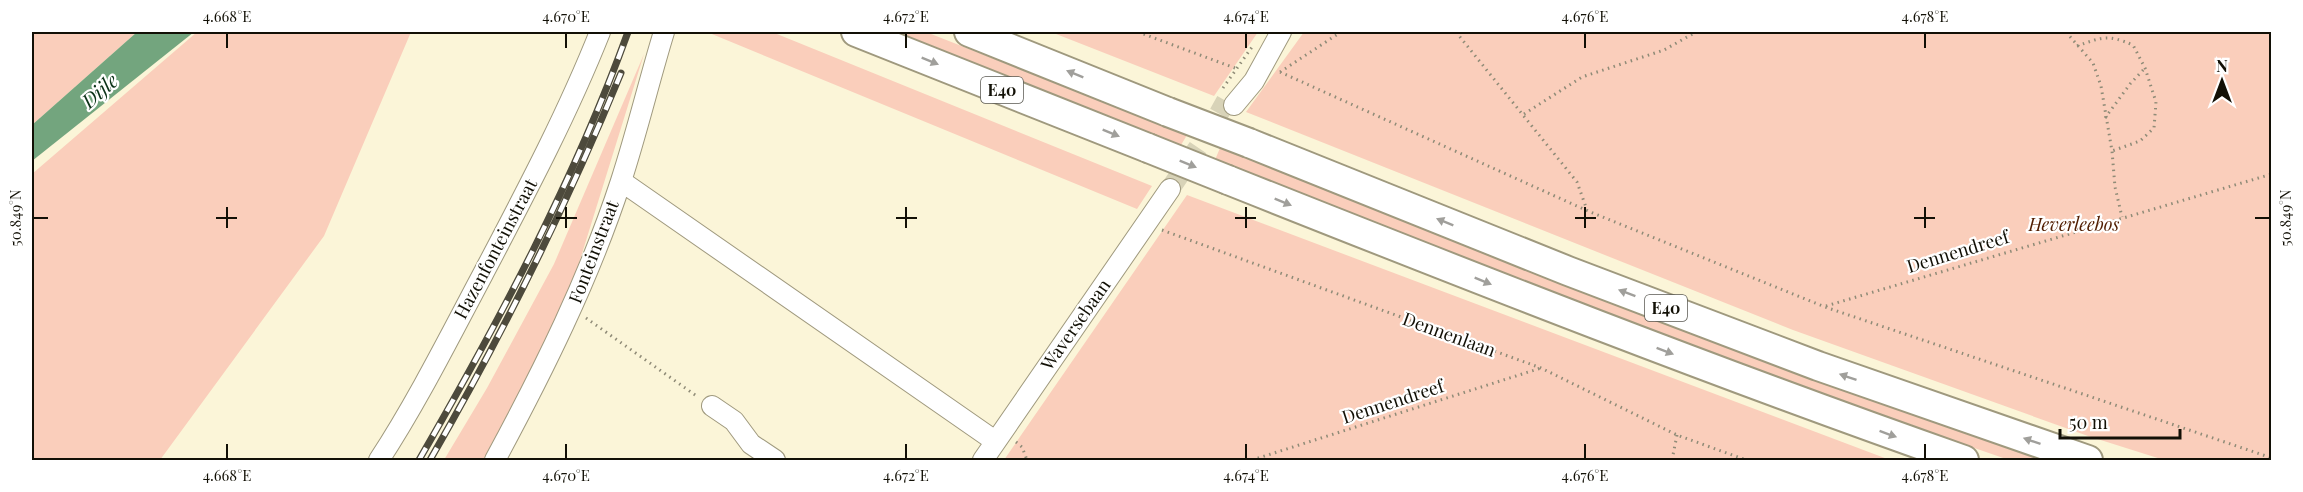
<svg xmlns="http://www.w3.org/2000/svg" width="2303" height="492" viewBox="0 0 2303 492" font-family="'Playfair Display',serif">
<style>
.green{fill:#facebb}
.water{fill:#73a57e}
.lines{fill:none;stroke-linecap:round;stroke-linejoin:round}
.minor-tunnel{stroke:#d8d3b8;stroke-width:20;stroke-dasharray:20 10;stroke-linecap:butt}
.minor-casing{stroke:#9f997e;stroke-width:22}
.highway-casing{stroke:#9f997e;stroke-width:32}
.path{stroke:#8f8b77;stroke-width:3;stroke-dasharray:1.5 4.5;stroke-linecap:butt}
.minor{stroke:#fff;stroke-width:20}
.highway{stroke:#fff;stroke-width:28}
.rail-casing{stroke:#4d4a3c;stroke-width:7}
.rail{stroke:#fff;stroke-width:4.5;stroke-dasharray:14;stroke-linecap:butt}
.highway-bridge-casing{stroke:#9f997e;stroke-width:32;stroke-linecap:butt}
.highway-bridge{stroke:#fff;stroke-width:28}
.oneway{fill:#a09f9b}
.ticks{fill:none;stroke:#121006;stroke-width:2}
.labels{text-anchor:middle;stroke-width:4.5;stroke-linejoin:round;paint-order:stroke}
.shield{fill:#fff;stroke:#595851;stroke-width:1.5}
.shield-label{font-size:16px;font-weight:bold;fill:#121006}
.park-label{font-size:18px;font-style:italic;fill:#511d01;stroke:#fff}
.street-label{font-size:18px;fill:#121006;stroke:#fff}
.water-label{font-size:20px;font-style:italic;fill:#0b3218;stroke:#fff}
.neatline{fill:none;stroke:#121006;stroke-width:2}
.ticks-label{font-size:15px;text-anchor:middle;fill:#121006}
</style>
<rect width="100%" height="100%" fill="#fbf5d8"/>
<path class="green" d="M32 32H137L32 125Z
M197 32H411L324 236 160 460H32V174Z
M707 32H772L1152 186 1137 209Z
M898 32H926L1187 135 1181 145Z
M1051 32H1258L1214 96Z
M1304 32H2271V460H2164L2088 436 1793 330 1246 112Z
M644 54 566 305 483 460H444L487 388 554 264Z
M1220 148 1563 284 1816 380 2045 460H2009L1813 392 1560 296 1215 160Z
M1187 195 1890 460H1004Z"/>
<path class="water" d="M137 32H194L32 161V125Z"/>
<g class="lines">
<path class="minor-tunnel" d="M1170 189 1208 133 1226 101"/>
<defs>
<path id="minor" d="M1234 105 1254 81 1281 32
M621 181 995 441
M712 406 734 421 751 444 775 460
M379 460C417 402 450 336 483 274 525 194 567 115 600 32
M495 460C543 371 589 279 621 181 637 132 649 81 664 32
M983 460 1170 189"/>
<path id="highway" d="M856 32 1148 148
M969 32 1168 112
M1249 143 1568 271 1818 366 2088 460
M1228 180C1472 277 1716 373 1964 460"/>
</defs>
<use href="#minor" class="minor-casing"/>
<use href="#highway" class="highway-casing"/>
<path class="path" d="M1138 32 1235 68
M1456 32 1577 182 1587 210
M2066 32 2093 63 2101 86 2112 151 2115 187 2122 217
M2077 46C2103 37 2107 34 2133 45L2145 68 2156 102 2154 128 2140 141 2112 151
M1280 72 1588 211 1825 307 2272 458
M1280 72 1341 32
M1223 88 1252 47
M1524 114 1582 77 1664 50 1696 32
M2105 118 2130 84 2145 68
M1162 230 1541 368 1677 435 1746 460
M1826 306 2272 174
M586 318 698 397
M1016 442 1022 447 1027 460
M1252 460 1541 368
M1672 460 1677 435"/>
<use href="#minor" class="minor"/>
<use href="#highway" class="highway"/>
<defs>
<path id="rail" d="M419 460C498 323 574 181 628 32
M430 460C502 335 566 207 621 73"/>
</defs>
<use href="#rail" class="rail-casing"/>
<use href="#rail" class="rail"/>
<defs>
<path id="highway-bridge" d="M1168 112 1249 143
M1148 148 1228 180"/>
</defs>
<use href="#highway-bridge" class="highway-bridge-casing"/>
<use href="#highway-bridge" class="highway-bridge"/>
</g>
<defs><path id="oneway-solid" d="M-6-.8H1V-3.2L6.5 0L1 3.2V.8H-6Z" transform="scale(1.5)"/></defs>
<g class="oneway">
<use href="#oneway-solid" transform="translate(930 61) rotate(22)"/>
<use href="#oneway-solid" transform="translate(1075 74) rotate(-158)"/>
<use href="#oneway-solid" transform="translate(1111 133) rotate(22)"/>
<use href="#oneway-solid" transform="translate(1188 164) rotate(22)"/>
<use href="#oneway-solid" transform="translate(1283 202) rotate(22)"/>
<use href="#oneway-solid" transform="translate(1445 222) rotate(-158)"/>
<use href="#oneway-solid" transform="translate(1483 281) rotate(22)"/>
<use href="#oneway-solid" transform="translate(1627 293) rotate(-159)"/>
<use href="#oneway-solid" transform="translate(1665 351) rotate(21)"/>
<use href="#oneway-solid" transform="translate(1848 377) rotate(-161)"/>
<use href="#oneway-solid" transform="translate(1888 434) rotate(20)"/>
<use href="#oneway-solid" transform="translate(2032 441) rotate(-161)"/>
</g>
<path class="ticks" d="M227 33V48M566 33V48M906 33V48M1246 33V48M1585 33V48M1925 33V48M227 207V228M566 207V228M906 207V228M1246 207V228M1585 207V228M1925 207V228M33 218H48M216 218H237M556 218H577M896 218H917M1235 218H1256M1575 218H1596M1914 218H1935M2255 218H2270M227 444V459M566 444V459M906 444V459M1246 444V459M1585 444V459M1925 444V459"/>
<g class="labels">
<g class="shield">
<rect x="981" y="77" width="42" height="26" rx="4.5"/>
<rect x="1645" y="295" width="42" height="26" rx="4.5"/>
</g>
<g class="shield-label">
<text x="1002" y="96">E40</text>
<text x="1666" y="314">E40</text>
</g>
<g class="park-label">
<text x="2074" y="231">Heverleebos</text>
</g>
<g class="street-label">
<text transform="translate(496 249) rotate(-62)" y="6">Hazenfonteinstraat</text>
<text transform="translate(594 252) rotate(-69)" y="6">Fonteinstraat</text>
<text transform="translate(1958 252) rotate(-17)" y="6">Dennendreef</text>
<text transform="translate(1076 325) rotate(-55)" y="6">Waversebaan</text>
<text transform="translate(1449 335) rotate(20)" y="6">Dennenlaan</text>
<text transform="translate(1393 402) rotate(-18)" y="6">Dennendreef</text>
</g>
<g class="water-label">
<text transform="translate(100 91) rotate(-41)" y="7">Dijle</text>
</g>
</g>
<rect width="2303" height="492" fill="none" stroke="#ffffff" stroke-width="66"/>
<g transform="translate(2222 81)" stroke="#ffffff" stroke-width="4.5" paint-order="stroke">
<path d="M0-4.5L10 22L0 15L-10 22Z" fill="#121006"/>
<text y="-9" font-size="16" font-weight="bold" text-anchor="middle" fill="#121006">N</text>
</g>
<path d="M2060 429v9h120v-9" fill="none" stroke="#121006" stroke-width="3"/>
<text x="2069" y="429" font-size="18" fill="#121006" stroke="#ffffff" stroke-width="4.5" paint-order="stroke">50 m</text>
<rect x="33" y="33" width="2237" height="426" class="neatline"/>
<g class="ticks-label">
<text x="227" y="22">4.668°E</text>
<text x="566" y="22">4.670°E</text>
<text x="906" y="22">4.672°E</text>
<text x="1246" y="22">4.674°E</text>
<text x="1585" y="22">4.676°E</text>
<text x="1925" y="22">4.678°E</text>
<text transform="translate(16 218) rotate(-90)" y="5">50.849°N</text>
<text transform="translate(2286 218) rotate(-90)" y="5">50.849°N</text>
<text x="227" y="481">4.668°E</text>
<text x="566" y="481">4.670°E</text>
<text x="906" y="481">4.672°E</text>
<text x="1246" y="481">4.674°E</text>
<text x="1585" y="481">4.676°E</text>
<text x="1925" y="481">4.678°E</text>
</g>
</svg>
